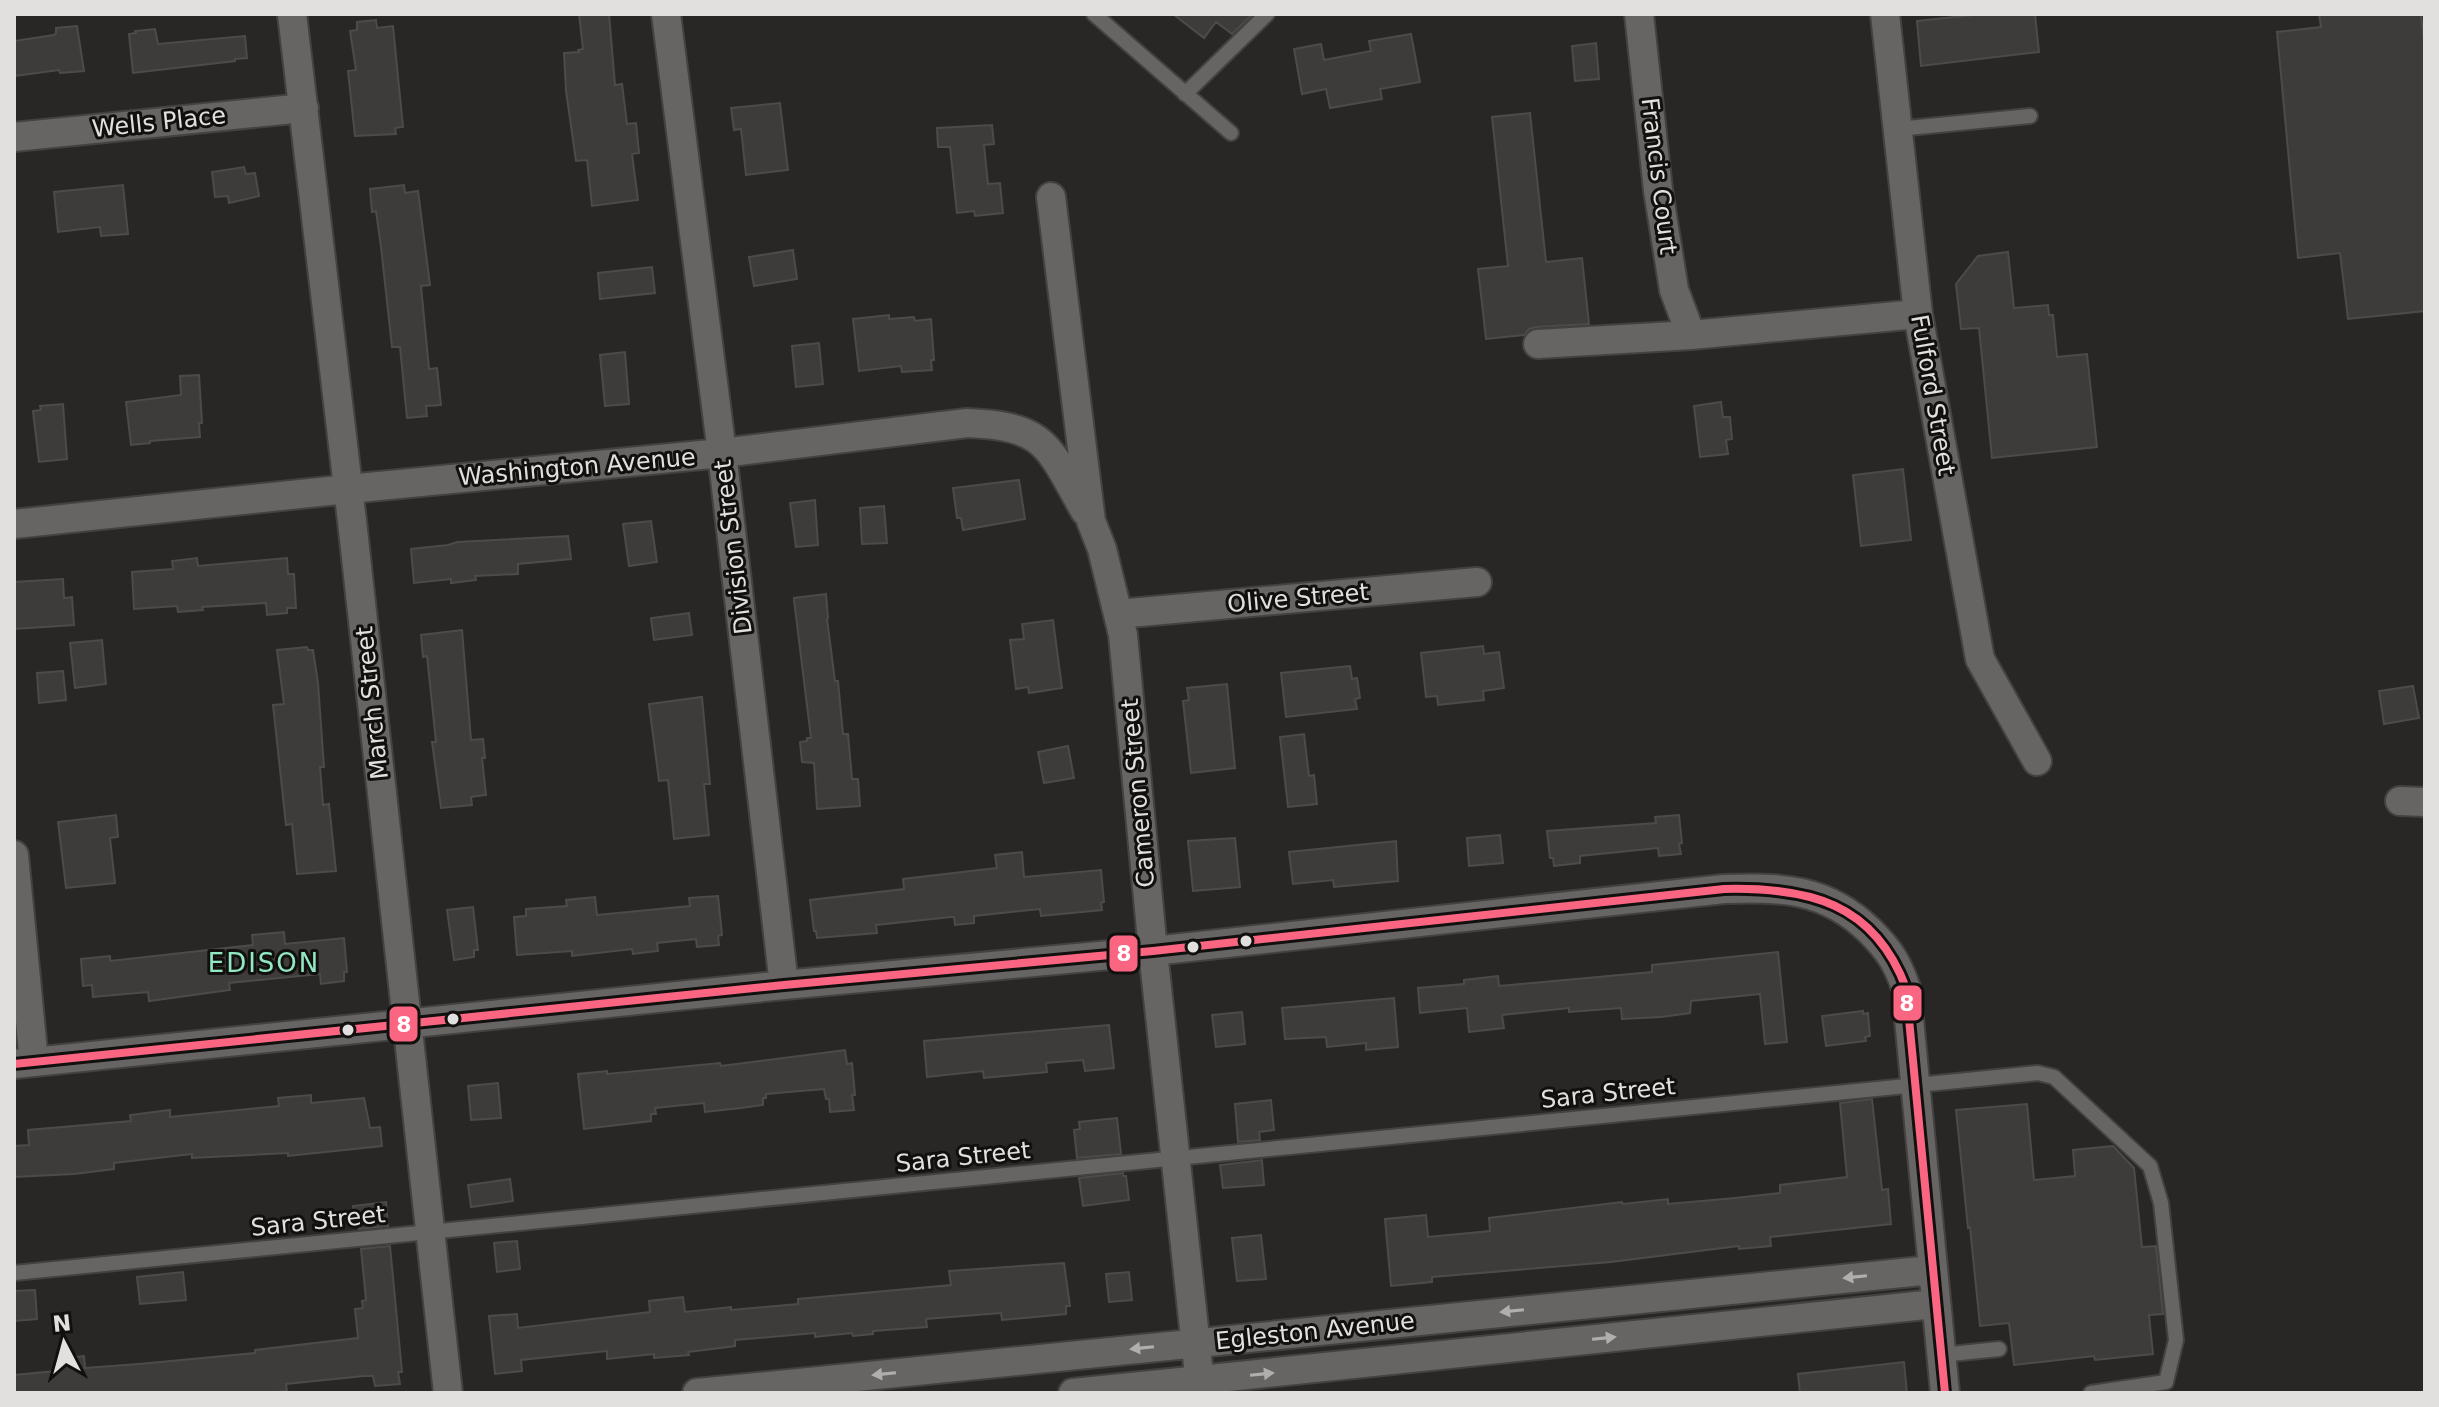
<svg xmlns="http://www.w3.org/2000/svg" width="2439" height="1407" viewBox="0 0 2439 1407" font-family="'DejaVu Sans',sans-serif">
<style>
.building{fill:#3e3c3b;stroke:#4d4b4a;stroke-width:2}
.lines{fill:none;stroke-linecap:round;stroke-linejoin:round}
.service-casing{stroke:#444241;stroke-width:18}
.minor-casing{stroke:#444241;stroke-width:32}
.service{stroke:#666564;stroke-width:14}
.minor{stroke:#666564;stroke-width:28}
.bus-1-casing{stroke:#11100f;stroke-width:14}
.bus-1{stroke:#fa6682;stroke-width:8}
.oneway{fill:#b0afae}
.bus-dot{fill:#e2e0df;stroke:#11100f;stroke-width:3}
.labels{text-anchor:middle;stroke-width:6;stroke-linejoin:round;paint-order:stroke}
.street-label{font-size:24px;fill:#e2e0df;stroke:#11100f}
.neighbourhood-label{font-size:26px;letter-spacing:2px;fill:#91e8c2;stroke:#11100f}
.line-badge{stroke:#11100f;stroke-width:3}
.badge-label{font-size:22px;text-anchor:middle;font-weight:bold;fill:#fff}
</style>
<rect width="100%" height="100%" fill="#292725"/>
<path class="building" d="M579 14H609L615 85 622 84 627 124 636 123 639 153 632 154 638 200 592 206 587 160 576 161 566 91 564 53 579 52 578 50 583 49Z
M1173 14H1253L1232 34 1216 22 1204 38Z
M1983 14H2035L2039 52 1921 66 1917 21Z
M2319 14H2421L2425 49V311L2348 319 2340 253 2298 258 2277 32 2321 27Z
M376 20 377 28 393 26 403 127 395 128 396 134 355 136 348 71 356 70 350 31 357 30V22Z
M77 26 84 71 60 73 59 70 14 76V41L54 35 56 33V28Z
M155 29 158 44 245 36 247 58 235 59V61L133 73 129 34 136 33 135 31Z
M1411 34 1420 82 1380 89 1382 99 1330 108 1326 89 1302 94 1294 49 1321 44 1324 60 1371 51 1369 41Z
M1596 43 1599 79 1575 81 1572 46Z
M780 103 788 170 746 175 741 129 734 130 731 108Z
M1530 113 1546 262 1582 258 1589 324 1537 327 1529 329 1524 335 1486 339 1478 269 1508 266 1492 117Z
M992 125 994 144 984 145 988 184 1000 183 1003 213 975 216 974 211 957 213 950 147H938L937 128Z
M244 167 246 174 255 173 259 196 229 203 228 196 215 197 212 172Z
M123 185 128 234 101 236 100 227 58 232 54 192Z
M404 185 405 193 418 191 430 285 421 286 429 369 437 368 441 405 426 406 427 416 407 418 400 347H392L381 247 376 211 372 212 370 189Z
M793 250 797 279 754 286 749 257Z
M2008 252 2014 308 2048 305 2049 315H2053L2057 357 2087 354 2097 447 1992 458 1979 328 1961 329 1956 284 1978 256Z
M652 267 655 293 600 299 598 273Z
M889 315V319L914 317 915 321 931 319 934 360H931L932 370 902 372 901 366 859 371 853 319Z
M819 343 823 384 796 387 792 346Z
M625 352 629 404 605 406 600 355Z
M199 375 202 423H199L200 437 150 441V443L131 445 126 402 181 395 180 376Z
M1721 402 1723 417H1730L1732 439 1726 440 1728 454 1700 457 1694 406Z
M63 404 67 459 39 462 33 411 41 410 40 406Z
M1903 469 1911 540 1861 546 1853 475Z
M1019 480 1025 519 963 530 961 518H957L953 488Z
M815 500 818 545 796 547 790 503Z
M884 506 887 543 862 544 860 508Z
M651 521 657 562 629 566 623 524Z
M568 536 571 559 518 564V574L475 576 476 580 451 583V579L414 583 411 549 448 545 457 542Z
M197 558 198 566 287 558 288 574H294L296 608H287V613L267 615 266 603 202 607 203 610 178 612 177 606 134 609 132 572 173 569 172 561Z
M63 579 64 598 72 597 74 625 14 629V582Z
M826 594 828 618 827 619 835 681H838L843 734H848L852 779H858L860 806 817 809 814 763 802 762 800 742 807 741V738H811L794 600V598Z
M689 613 692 635 654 640 651 618Z
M1053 620 1062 688 1029 693 1028 687 1016 689 1010 640 1024 639 1022 624Z
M462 630 471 740 483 739 485 758H482L486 795 471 797 472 805 441 808 432 742H436L427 656 423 657 421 635Z
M102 640 106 684 75 688 70 643Z
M1483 646 1484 654 1499 652 1504 688 1483 691 1484 700 1438 705 1437 696 1426 697 1421 653Z
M307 647 308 650H313L318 683 324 767H320L323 805 329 804 336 871 297 874 292 824 286 825 273 705 284 704 277 650Z
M1350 666 1352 679 1357 678 1360 698 1355 699 1357 709 1286 717 1281 673Z
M63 671 66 700 39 703 37 673Z
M1227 684 1235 768 1191 773 1183 701 1189 700 1187 688Z
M2413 686 2419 718 2384 724 2379 691Z
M702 697 710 784H704L709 835 674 839 668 780 659 781 649 704Z
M1304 734 1309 776 1314 775 1317 804 1288 807 1280 737Z
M1068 746 1074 778 1044 783 1038 752Z
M116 815 118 837 110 838 115 883 66 888 58 822Z
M1679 815 1682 843 1679 844 1681 854 1659 856 1658 848 1580 856V863L1554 866 1553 858H1550L1547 831 1656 823 1655 817Z
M1500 835 1503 863 1469 866 1467 838Z
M1235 838 1240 887 1193 891 1188 841Z
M1396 841 1398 881 1334 887 1333 880 1293 884 1289 852Z
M1022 852 1024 877 1101 870 1104 902 1101 903 1102 910 1041 916 1040 909 974 916V923L955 925 954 917H951L876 925 877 933 817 938 816 931H814L810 900 904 889 903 879 997 868 995 855Z
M718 896 722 935 718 936 719 945 697 947 696 939 657 943 658 951 633 954 632 949 572 956V951L517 955 514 917 526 916V909L567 906 566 900 595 897 597 915 690 906 689 898Z
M473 907 478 950H474V957L454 960 447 910Z
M284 932 285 944 344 938 347 972H344V981L321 984 320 974 229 983 230 990 149 1001 148 992 93 997 92 985 83 986 81 959 110 956V961L253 945 252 935Z
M1778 952 1787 1042 1765 1044 1760 994 1691 1001 1690 1013 1661 1017 1622 1019 1621 1008 1569 1012V1008L1502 1015 1504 1028 1469 1032 1467 1008 1420 1013 1418 988 1464 984V980L1498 976 1499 986 1652 972V965Z
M1394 998 1398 1047 1366 1050V1043L1327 1047 1326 1037 1285 1039 1282 1008Z
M1863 1011V1014L1868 1013 1870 1036 1865 1037 1866 1041 1826 1046 1822 1016Z
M1242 1012 1245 1044 1216 1047 1212 1015Z
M1109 1025 1114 1068 1085 1071 1083 1060 1046 1063 1047 1072 984 1078 983 1071 927 1077 924 1041Z
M845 1050 847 1064 852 1063 855 1095H852L854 1110 830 1112 829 1099H826L824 1089 766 1094V1098H763V1105L741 1108 705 1112 704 1103 655 1108 656 1114H651V1121L584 1129 578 1074 607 1071V1074L720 1063 721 1066Z
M498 1083 501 1118 471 1120 468 1086Z
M311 1095V1103L364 1098 370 1128 380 1127 382 1146 288 1156V1153L192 1158V1154L114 1163V1169L74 1174 14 1177V1146L29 1145 28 1130 131 1121 130 1115 170 1110V1117L279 1106 278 1098Z
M1872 1099 1882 1190 1888 1189 1891 1224 1770 1237 1771 1246 1739 1249V1246L1611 1262 1432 1277V1282L1391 1286 1385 1219 1426 1215 1428 1237 1490 1231 1489 1218 1622 1202 1623 1204 1668 1199V1204L1735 1198 1780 1193V1185L1847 1177 1840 1103Z
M1271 1100 1274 1130 1259 1132 1260 1140 1238 1142 1235 1104Z
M2027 1104 2034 1180 2075 1176 2073 1150 2113 1146 2134 1168 2142 1247 2156 1246 2163 1314 2149 1315 2153 1354 2095 1360 2094 1356 2014 1365 2009 1323 1980 1326 1970 1227 1968 1228 1956 1110Z
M1117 1118 1121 1154 1077 1158 1074 1130 1080 1129 1079 1122Z
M1262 1160 1264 1185 1223 1188 1220 1165Z
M1123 1173V1176H1126L1129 1200 1083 1206 1079 1178Z
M510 1179 513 1201 471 1207 468 1185Z
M386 1202 388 1226 359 1229 358 1226H355L353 1206Z
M1261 1235 1266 1279 1237 1281 1232 1238Z
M517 1241 520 1269 497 1272 494 1243Z
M390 1246 402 1372H398L400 1384 375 1386 373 1376H364L286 1384 287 1391 265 1393H14V1375L56 1371 55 1359 84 1356 85 1368 139 1364 255 1353V1350L358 1338 355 1309 363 1308 362 1301 366 1300 361 1249Z
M1064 1263 1070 1306H1066V1314L1002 1320 1001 1313 926 1319 927 1327 873 1331V1334L853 1336 852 1333 815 1337V1333L735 1340V1346L688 1352 689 1355 654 1358V1354L607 1359V1351L521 1360 522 1371 495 1374 489 1316 517 1314 518 1328 650 1312 649 1301 683 1297 685 1312 731 1307V1310L798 1304V1299L951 1285 949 1271Z
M183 1272 186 1300 140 1304 137 1277Z
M1129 1272 1132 1300 1109 1302 1106 1274Z
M35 1290 37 1319 14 1321V1291Z
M1904 1362 1907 1393H1800L1798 1374Z"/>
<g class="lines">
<defs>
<path id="service" d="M1094 14 1231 133
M1185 94 1267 14
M1898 129 2030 116
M14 1273 2038 1073 2054 1077 2150 1166 2161 1203 2176 1340 2166 1382 2091 1393
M1941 1355 1999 1349"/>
<path id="minor" d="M292 14 352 521 448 1393
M666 14 722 453 784 985
M1639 14 1658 190 1674 290 1691 335
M1885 14 1918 314 1980 659 2037 761
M14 137 304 108
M1051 197 1091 521 1102 549 1123 635 1153 951 1201 1393
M1538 344 1691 335 1918 314
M14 524 348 489 722 453 967 423C1048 426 1048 447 1085 511
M1118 614 1477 582
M2400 801 2425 802
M14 855 34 1062
M14 1064 784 985 1153 951 1724 889C1782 887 1826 888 1870 931 1889 950 1897 962 1906 988L1945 1393
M697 1393 1932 1270
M1073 1393 1935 1304"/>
</defs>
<use href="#service" class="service-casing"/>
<use href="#minor" class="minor-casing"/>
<use href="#service" class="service"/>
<use href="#minor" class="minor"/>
<defs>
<path id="bus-1" d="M14 1064 784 985 1153 951 1724 889C1807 887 1874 902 1906 988L1945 1393"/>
</defs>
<use href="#bus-1" class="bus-1-casing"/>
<use href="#bus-1" class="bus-1"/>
</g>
<defs><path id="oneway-solid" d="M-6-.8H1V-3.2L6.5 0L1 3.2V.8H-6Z" transform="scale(2)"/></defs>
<g class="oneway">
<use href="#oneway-solid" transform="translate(1855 1277) rotate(174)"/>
<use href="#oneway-solid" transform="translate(1512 1311) rotate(174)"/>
<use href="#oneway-solid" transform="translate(1604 1338) rotate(-6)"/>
<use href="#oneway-solid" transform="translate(1142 1348) rotate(174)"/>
<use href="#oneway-solid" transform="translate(884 1374) rotate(174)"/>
<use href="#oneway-solid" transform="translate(1262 1374) rotate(-6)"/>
</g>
<g class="bus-dot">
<circle cx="1246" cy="941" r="7"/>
<circle cx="1193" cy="947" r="7"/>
<circle cx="453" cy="1019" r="7"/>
<circle cx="348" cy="1030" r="7"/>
</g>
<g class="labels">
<g class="street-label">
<text transform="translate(159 122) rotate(-6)" y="8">Wells Place</text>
<text transform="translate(1659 176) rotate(83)" y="8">Francis Court</text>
<text transform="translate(1933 395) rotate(80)" y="8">Fulford Street</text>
<text transform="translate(577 467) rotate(-5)" y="8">Washington Avenue</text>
<text transform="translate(733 547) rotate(-97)" y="8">Division Street</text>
<text transform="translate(1298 598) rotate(-5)" y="8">Olive Street</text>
<text transform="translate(372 703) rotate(-96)" y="8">March Street</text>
<text transform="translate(1138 793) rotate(-95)" y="8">Cameron Street</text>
<text transform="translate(1608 1093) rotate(-6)" y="8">Sara Street</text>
<text transform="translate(963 1157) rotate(-6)" y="8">Sara Street</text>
<text transform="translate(318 1221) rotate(-6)" y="8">Sara Street</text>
<text transform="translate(1315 1331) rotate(-6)" y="8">Egleston Avenue</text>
</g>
<g class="neighbourhood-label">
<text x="264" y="972">EDISON</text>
</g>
</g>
<g class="line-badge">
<rect x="1108" y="934" width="31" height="39" rx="8" fill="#fa6682"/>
<rect x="1892" y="984" width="31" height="38" rx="8" fill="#fa6682"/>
<rect x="388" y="1005" width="31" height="38" rx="8" fill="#fa6682"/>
</g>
<g class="badge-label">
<text x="1124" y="961">8</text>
<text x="1907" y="1011">8</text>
<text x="404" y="1032">8</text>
</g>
<rect width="2439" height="1407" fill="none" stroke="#e2e0df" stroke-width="32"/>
<g transform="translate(64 1343) rotate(354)" stroke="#11100f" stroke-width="6" paint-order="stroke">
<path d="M0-6L14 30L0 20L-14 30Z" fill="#e2e0df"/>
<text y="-12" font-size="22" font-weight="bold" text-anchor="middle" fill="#e2e0df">N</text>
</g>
</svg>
